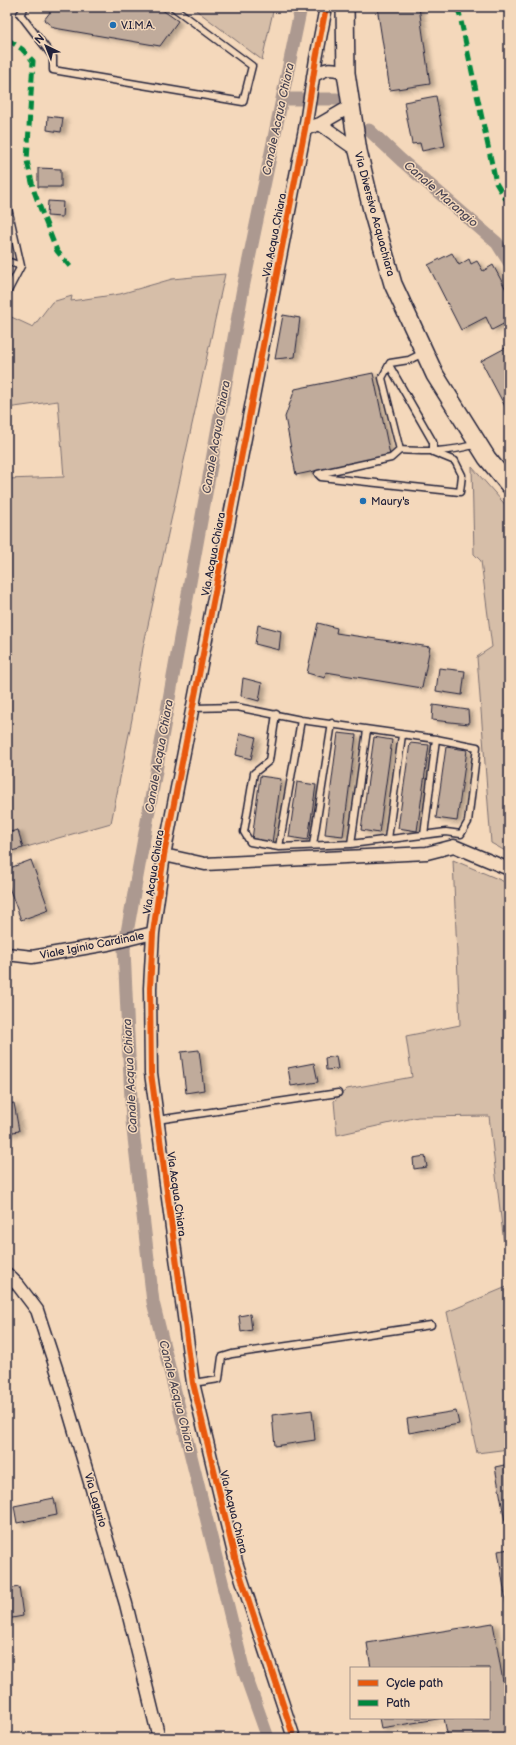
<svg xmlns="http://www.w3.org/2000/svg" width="516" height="1745" viewBox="0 0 516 1745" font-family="'Balsamiq Sans',sans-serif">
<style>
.green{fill:#d6bea8;stroke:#7c7072}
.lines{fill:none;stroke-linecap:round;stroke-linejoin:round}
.canal{stroke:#ac9990;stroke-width:13}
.building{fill:#c0ab9b;stroke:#22223b;filter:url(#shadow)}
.lane-casing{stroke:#22223b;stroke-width:9}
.street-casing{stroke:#22223b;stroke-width:15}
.secondary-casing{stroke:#22223b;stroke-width:20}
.lane{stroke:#f4d8bb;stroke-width:6}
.street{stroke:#f4d8bb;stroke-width:12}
.secondary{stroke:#f4d8bb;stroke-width:17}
.quiet{stroke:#00873e;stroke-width:5;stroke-dasharray:10 5;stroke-linecap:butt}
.cycleway-casing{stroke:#f4d8bb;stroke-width:8}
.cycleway{stroke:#e8590c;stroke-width:6}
.poi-dot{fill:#1f6fb2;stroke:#f4d8bb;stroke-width:1.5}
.labels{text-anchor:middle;stroke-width:3;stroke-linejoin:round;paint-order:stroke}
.poi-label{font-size:11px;fill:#22223b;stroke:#f4d8bb;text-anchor:start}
.street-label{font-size:11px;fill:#22223b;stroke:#f4d8bb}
.water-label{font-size:12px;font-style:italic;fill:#4b4654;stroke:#f4d8bb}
</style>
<defs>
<filter id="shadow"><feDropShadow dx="4.5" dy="2.5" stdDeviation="2" flood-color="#0004"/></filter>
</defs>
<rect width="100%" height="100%" fill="#f4d8bb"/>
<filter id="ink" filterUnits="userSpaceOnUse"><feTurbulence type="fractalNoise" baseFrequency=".025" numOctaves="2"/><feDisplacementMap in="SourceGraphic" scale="8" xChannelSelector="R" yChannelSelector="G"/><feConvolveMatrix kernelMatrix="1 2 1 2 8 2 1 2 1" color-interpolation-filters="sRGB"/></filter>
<g filter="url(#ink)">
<path class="green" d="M192 7H274L262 60Z
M225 274 143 648 132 719 111 823 23 848 18 830 7 833V479L64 477 58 401 7 408V315L33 327 52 302 72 296 71 301 120 294 172 279Z
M472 467 509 509V853L491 843 477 657 492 647 481 561 474 554Z
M453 860 505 882 509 906V1449L477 1453 447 1312 509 1286 489 1116 418 1117 337 1135 334 1101 347 1089 412 1077 406 1036 460 1025Z"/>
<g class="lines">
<path class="canal" d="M282 99H337
M369 130 401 160 497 243 509 262
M268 1738 244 1671 153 1302 132 1121 124 949 243 288 301 7"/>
</g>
<path class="building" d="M54 7H158L178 21 160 46 54 28 44 20Z
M377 7H419L430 84 390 90Z
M436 96 445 146 422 151 420 143 412 144 404 102Z
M48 116 63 118 61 132 47 130Z
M38 168 61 169V187H38Z
M48 201 63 202 62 217 47 216Z
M452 253 459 265 469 259 471 264 477 261 483 271 493 265 509 295V321L492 330 486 317 461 330 428 265Z
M283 315 300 318 295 357 275 359Z
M509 346V411L508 412 481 361Z
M373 373 390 455 296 475 285 417 295 389Z
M318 623 337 628 336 633 430 647 422 688 326 672 325 678 307 673Z
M258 625 281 631 279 650 255 644Z
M439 668 465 671 462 695 436 691Z
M243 678 262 683 259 701 241 696Z
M433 705 468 710 469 724 432 720Z
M240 733 256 737 251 759 236 755Z
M338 733 356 735 343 836 325 834Z
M374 737 392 740 379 833 361 830Z
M410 743 429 745 417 831 398 828Z
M446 747 467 750 457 821 436 818Z
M260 776 281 779 272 843 252 840Z
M297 782 316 785 308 840 289 837Z
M18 830 23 848 8 852 7 833Z
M31 860 49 910 21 920 7 882V869Z
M199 1050 204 1090 186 1093 181 1052Z
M336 1056 338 1069 326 1070 325 1058Z
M314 1063 318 1082 291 1086 288 1068Z
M14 1103 19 1131 7 1133V1104Z
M425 1156 427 1167 414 1169 413 1158Z
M250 1314 252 1330 241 1332 239 1316Z
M312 1410 315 1440 275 1446 272 1415Z
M456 1411 459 1424 409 1433 407 1419Z
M509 1464V1543L495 1467Z
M54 1498 57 1515 17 1523 14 1506Z
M509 1549V1621L498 1551Z
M19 1587 23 1616 7 1619V1589Z
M493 1623 509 1717V1738H448L444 1718 381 1728 379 1718H489V1668H371L367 1643Z"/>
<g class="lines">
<defs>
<path id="lane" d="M25 7 20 14 53 57V70L243 102 252 66 173 7
M7 204 21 266 7 293
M7 261 21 266
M423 353 409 360 390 363 382 378 400 450C430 452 449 452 477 444
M389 365 433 442V452L455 461 462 475 460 492 321 477 318 474 391 458 400 450
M193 708 237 707 301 720 436 739 477 747 468 822 461 834 446 832 351 844 279 847 250 842 244 832 254 773 269 761 276 714
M424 835 436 739
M388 839 402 735
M351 844 367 730
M313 845 332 723
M279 847 301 720
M157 1120 338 1093
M193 1383 219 1379 222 1357 232 1354 431 1325"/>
<path id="street" d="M313 76C326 68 332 67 346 73
M320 124 351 106
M305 129 320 124 358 151
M164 855 205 864 427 853 454 846 509 869
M7 954 32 957 108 944 153 933
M7 1274 18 1285 37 1310 58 1374 126 1604 159 1738
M294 1738 236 1562 193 1383 151 1073 150 988 153 933 164 855 305 129 316 59 326 7"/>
<path id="secondary" d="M345 7 346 73 358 151 373 214 393 284 435 375 487 458 509 485"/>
</defs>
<use href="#lane" class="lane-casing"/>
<use href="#street" class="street-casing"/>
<use href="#secondary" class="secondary-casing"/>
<use href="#lane" class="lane"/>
<use href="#street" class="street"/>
<use href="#secondary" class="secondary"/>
<path class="quiet" d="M458 7 496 183 505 198 509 196
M7 39 22 49 33 61 27 161 34 191 44 218 57 251 72 269"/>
<defs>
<path id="cycleway" d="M294 1738 236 1562 193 1383 151 1073 150 988 153 933 164 855 305 129 316 59 326 7"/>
</defs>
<use href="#cycleway" class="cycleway-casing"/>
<use href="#cycleway" class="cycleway"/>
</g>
</g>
<g class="poi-dot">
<circle cx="113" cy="25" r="4"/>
<circle cx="363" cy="501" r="4"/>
</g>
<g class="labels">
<g class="poi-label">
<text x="121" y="29">V.I.M.A.</text>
<text x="371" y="505">Maury's</text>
</g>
<g class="street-label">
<text transform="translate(375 214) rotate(75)" y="4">Via Diversivo Acquachiara</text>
<text transform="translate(274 235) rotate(-79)" y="4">Via Acqua Chiara</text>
<text transform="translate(213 554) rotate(-79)" y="4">Via Acqua Chiara</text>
<text transform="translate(153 872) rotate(-81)" y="4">Via Acqua Chiara</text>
<text transform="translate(92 945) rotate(-11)" y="4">Viale Iginio Cardinale</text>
<text transform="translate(177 1194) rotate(82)" y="4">Via Acqua Chiara</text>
<text transform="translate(96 1500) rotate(74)" y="4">Via Lagurio</text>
<text transform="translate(234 1512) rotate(76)" y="4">Via Acqua Chiara</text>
</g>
<g class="water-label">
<text transform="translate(278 119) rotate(-78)" y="4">Canale Acqua Chiara</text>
<text transform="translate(441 194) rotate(41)" y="4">Canale Marangio</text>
<text transform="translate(216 437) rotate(-80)" y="4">Canale Acqua Chiara</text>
<text transform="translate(159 756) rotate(-80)" y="4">Canale Acqua Chiara</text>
<text transform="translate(130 1076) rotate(-93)" y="4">Canale Acqua Chiara</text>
<text transform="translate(177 1396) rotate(76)" y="4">Canale Acqua Chiara</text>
</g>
</g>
<rect width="516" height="1745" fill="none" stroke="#f4d8bb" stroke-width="24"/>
<rect x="12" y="12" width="492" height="1721" fill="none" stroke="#22223b" stroke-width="1.5" filter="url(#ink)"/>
<rect x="350" y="1667" width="140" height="52" fill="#f4d8bb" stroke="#a08f88"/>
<rect x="358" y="1680" width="20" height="6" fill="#e8590c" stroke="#a08f88"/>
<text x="386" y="1687" font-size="12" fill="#22223b">Cycle path</text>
<rect x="358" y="1700" width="20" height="6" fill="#00873e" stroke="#a08f88"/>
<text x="386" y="1707" font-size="12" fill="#22223b">Path</text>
<g transform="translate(46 46) rotate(317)" stroke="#f4d8bb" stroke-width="3" paint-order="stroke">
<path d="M0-3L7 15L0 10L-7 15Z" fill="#22223b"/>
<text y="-6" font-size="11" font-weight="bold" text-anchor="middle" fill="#22223b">N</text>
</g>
</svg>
